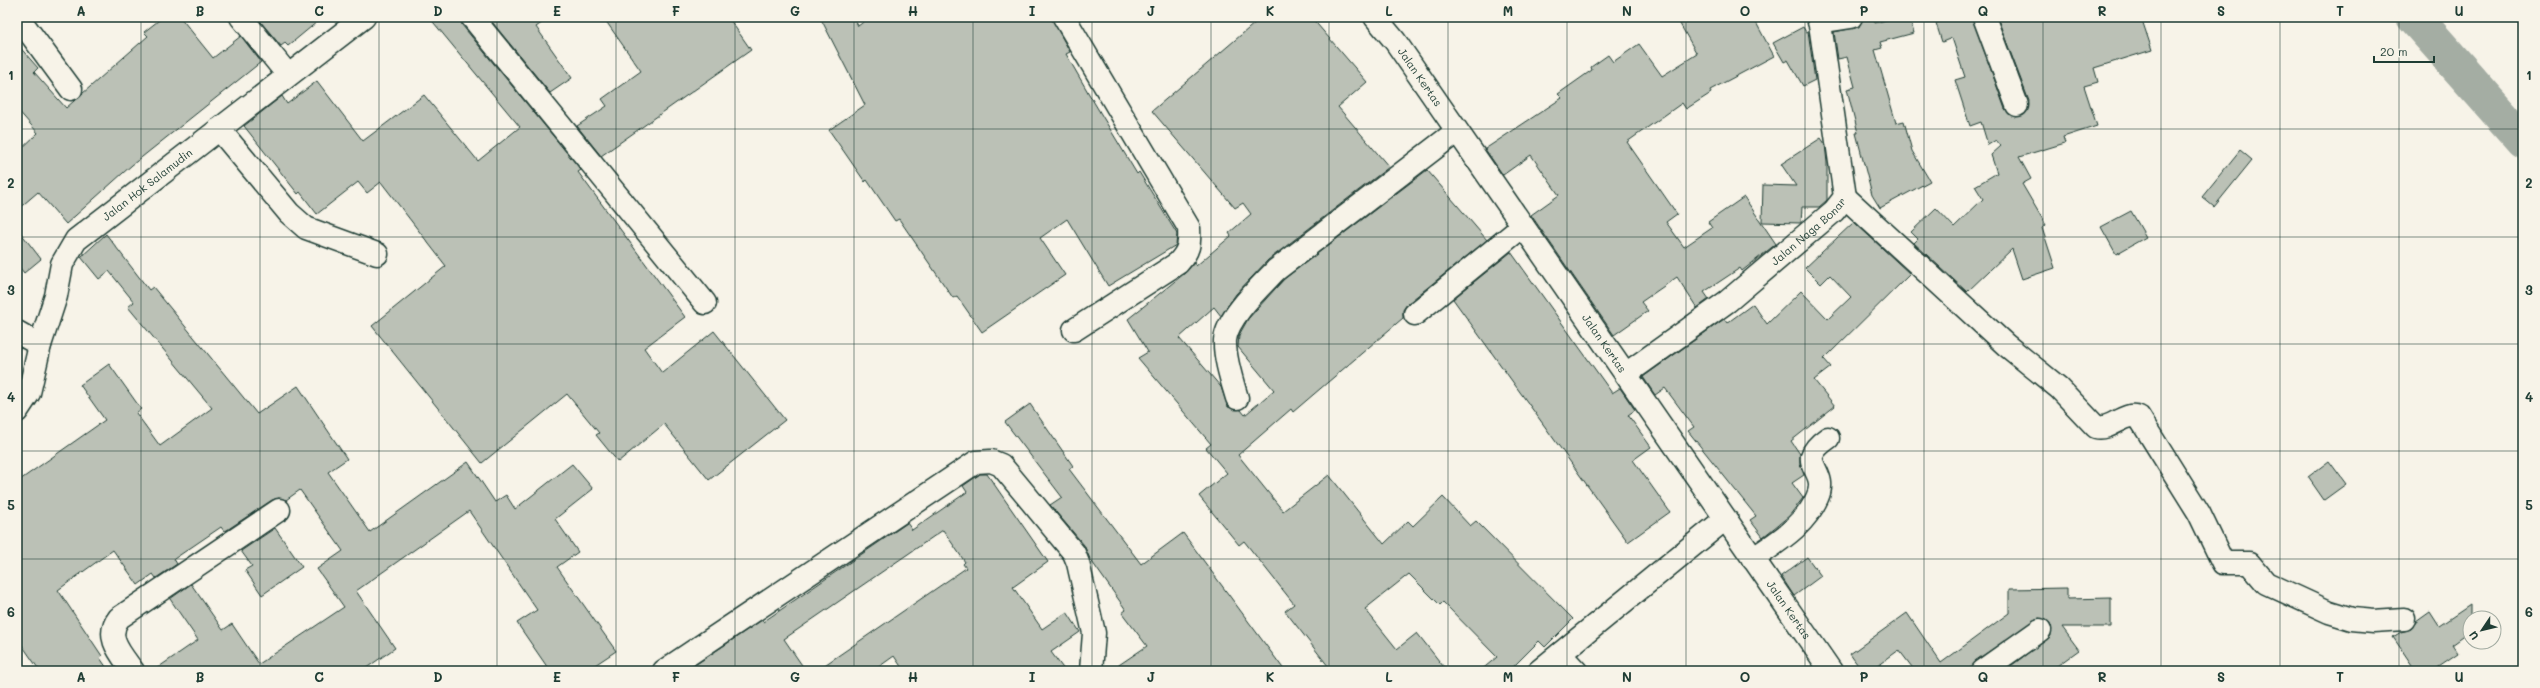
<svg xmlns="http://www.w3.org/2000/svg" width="2540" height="688" viewBox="0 0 2540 688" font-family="Mali,sans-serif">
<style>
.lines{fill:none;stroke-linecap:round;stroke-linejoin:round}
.river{stroke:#a4ada3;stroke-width:36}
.building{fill:#bbc1b6;stroke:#1f3d34}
.minor-casing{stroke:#1f3d34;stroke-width:25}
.minor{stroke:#f7f3e8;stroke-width:22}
.grid{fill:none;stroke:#1f3d34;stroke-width:1;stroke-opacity:0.55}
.labels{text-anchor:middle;stroke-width:3;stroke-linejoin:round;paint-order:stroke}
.street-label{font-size:11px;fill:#1f3d34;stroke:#f7f3e8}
.neatline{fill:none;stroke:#1f3d34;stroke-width:1.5}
.grid-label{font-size:13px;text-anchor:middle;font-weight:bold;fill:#1f3d34}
</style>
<rect width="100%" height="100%" fill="#f7f3e8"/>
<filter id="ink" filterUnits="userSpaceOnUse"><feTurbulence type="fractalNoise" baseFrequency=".025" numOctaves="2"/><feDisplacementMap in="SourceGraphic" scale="8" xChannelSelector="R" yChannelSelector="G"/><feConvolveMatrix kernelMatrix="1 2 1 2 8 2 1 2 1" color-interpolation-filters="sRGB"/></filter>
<g filter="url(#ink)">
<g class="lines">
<path class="river" d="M2414 17 2523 140"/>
</g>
<path class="building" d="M163 17H180L213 58 241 36 261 62 132 165 66 224 38 192 17 210V153L38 133 17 109V44L38 68 34 72 66 108 148 36 144 32Z
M265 17H323L288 46 285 43 281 46 260 21Z
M429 17H460L462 25 581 170 578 172 685 317 644 348 662 373 714 331 785 420 709 480 664 424 618 462 596 435 599 433 567 394 482 463 372 326 446 266 381 182 367 193 358 182 317 214 300 192 298 194 244 126 282 96 287 104 317 81 363 141 424 95 478 161 520 127Z
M488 17H550L536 27 572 78 550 93Z
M603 17H728L751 50 601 156 577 126 607 106 602 99 641 71Z
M820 17H854L858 26 870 17H1051L1070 52 1066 54 1089 94 1137 174 1139 172 1177 234 1176 245 1108 286 1067 219 1040 238 1065 275 982 332 957 296 953 298 899 219 895 221 867 180 865 182 829 130 865 105Z
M1262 17H1311L1367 82 1338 107 1389 167 1268 260 1236 294 1221 316 1214 307 1179 338 1221 387 1228 407 1241 410 1245 415 1274 390 1238 347 1239 335 1248 319 1284 279 1427 170 1487 240 1407 304 1403 310V318L1293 412 1291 409 1238 455 1283 511 1329 475 1384 544 1408 521 1413 526 1443 497 1470 526 1476 521 1573 619 1545 647 1539 641 1509 671H1480L1497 657 1443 602 1440 605 1409 574 1365 609 1397 649 1417 633 1447 671H1332L1285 611 1294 604 1244 541 1239 545 1199 496 1227 473 1206 448 1211 444 1138 358 1148 352 1128 319 1185 273 1194 263 1196 266 1231 236 1229 233 1251 214 1243 203 1235 208 1152 111Z
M1693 17H1753L1774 56 1710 90 1711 93 1686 109 1682 103 1627 142 1677 214 1666 222 1684 247 1712 228 1708 222 1744 197 1776 244 1742 271 1740 268 1704 292 1709 299 1697 308 1677 277 1641 302 1648 311 1614 335 1531 215 1559 195 1531 155 1503 175 1485 149 1562 98 1558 94 1592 70 1591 67 1608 55 1613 62 1639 44 1662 76 1697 54 1680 24Z
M1863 17H1873L1875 23 1897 17H1909L1914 33 1880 42 1882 48 1875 50 1896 123 1904 121 1912 151 1930 181 1880 208 1872 195 1856 133H1858L1847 89 1855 87 1847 57 1838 59 1834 32 1859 27Z
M1953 17H1972L2005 109 2015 117 2026 113 2029 101 1997 17H2141L2152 50 2094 68 2098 82 2084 86 2097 126 2063 137 2065 143 2019 157 2031 179 2022 184 2046 225 2042 228 2055 268 2022 279 2012 249 1967 292 1914 243 1918 239 1911 232 1936 208 1954 227 1983 199 1975 186 1997 173 1991 155 2001 146 1996 140 1988 145 1981 122 1970 126 1955 80 1965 77 1952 38 1942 42 1936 23Z
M1803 27 1806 32 1808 31 1815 80 1803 86 1788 60 1784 62 1773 43Z
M1821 138 1825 144 1827 163V200L1819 207H1802L1801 223 1762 222 1763 185 1796 186 1781 164Z
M2240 150 2252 160 2214 207 2202 197Z
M2131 211 2146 237 2116 254 2101 227Z
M1854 222 1910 274 1824 359 1831 367 1814 380 1835 406 1791 441 1800 454V464L1804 475 1792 483 1803 498 1789 516 1763 537 1750 520 1756 516 1688 431 1694 427 1665 388 1655 395 1643 377 1724 319 1727 323 1753 304 1767 324 1801 291 1828 319 1851 297 1830 275 1821 284 1805 268Z
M17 228 41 259 24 273 17 264Z
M106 234 149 290 153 287 257 414 298 386 347 459 328 472 370 532 468 462 495 502 506 495 515 509 572 464 593 489 555 519 578 552 557 567 616 651 586 671H550L517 623 537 610 469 511 356 591 395 648 362 671H153L198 640 170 599 191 584 223 630 232 624 259 664 344 607 317 569 343 551 300 490 286 500 279 498 272 500 227 530 224 531 221 527 174 559 177 564 156 578 153 574 138 585 113 550 58 590 102 656 100 658 109 671H40L17 638V482L105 420 80 385 109 364 141 409 136 413 160 446 212 408 128 307 134 302 109 271 99 279 81 257Z
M1511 252 1612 393 1620 388 1635 410 1628 415 1651 447 1633 460 1670 512 1628 542 1453 299Z
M1030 404 1073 466 1069 469 1141 564 1183 533 1285 671H1110L1147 646 1122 613 1126 610 1090 559 1084 545 1050 505 1062 497 1005 422Z
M2329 461 2346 484 2324 500 2308 477Z
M980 474H987L1048 562 1013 587 1042 629 1067 612 1080 632 1051 652 1065 671H904L894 656 873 671H816L966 568 963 564 965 562 943 530 784 639 806 671H686L762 620 763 622 907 523 912 530 967 492 963 486Z
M275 528 302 567 262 595 245 570 252 566 241 551Z
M1807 557 1821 576 1794 596 1781 576Z
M2067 588V599L2111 598V627H2062L2079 650 2050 671H2004L2051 636 2050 623 2039 618 1975 661 1970 671H1915L1899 650 1870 671H1862L1850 654 1907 613 1941 663 2009 613V589Z
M2470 605V632L2452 645 2458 654 2433 671H2416L2393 637 2401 632 2411 629 2416 622 2430 612 2439 626Z"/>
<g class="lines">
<defs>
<g id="minor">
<path d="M18 17 71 89"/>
<path d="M241 17 288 75"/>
<path d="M472 17 705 303"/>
<path d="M1064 17 1189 228C1190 244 1189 251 1178 263L1074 330"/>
<path id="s1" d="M1375 17 1395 41 1831 671"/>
<path d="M1984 17 2017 105"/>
<path d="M1819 22 1851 17"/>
<path d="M219 129 289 213 306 228 377 254"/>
<path d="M1845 197 2006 345 2059 388 2096 427C2111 431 2124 411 2139 417L2199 513 2223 563H2249L2266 583 2329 612 2352 619 2373 621 2404 619"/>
<path d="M1415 314 1523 226"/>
<path d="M17 332 40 345"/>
<path id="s2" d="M1626 374 1728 301 1834 211 1845 197 1819 17"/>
<path d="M1237 398C1232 381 1224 357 1225 340 1227 317 1261 286 1276 270L1457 131"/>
<path id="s3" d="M17 411 29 393 40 345 56 296 62 264 76 240 364 17"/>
<path d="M1753 559C1778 541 1804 527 1817 498 1831 468 1791 464 1828 438"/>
<path d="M1560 654 1576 671"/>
<path d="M133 671C121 654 104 637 119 618L279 510"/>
<path d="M664 671 976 462 991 461 1001 465 1074 553 1078 563 1094 633 1091 671"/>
<path d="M1539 671 1725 519"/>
<path d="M1982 671 2040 630"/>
</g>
</defs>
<use href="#minor" class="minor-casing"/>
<use href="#minor" class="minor"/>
</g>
</g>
<path class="grid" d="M141 17V671M260 17V671M379 17V671M497 17V671M616 17V671M735 17V671M854 17V671M973 17V671M1092 17V671M1211 17V671M1329 17V671M1448 17V671M1567 17V671M1686 17V671M1805 17V671M1924 17V671M2043 17V671M2161 17V671M2280 17V671M2399 17V671M17 129H2523M17 237H2523M17 344H2523M17 451H2523M17 559H2523"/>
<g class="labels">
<g class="street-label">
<text dy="4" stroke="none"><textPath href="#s1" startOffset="75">Jalan Kertas</textPath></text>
<text dy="4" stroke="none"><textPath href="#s3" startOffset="273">Jalan Hok Salamudin</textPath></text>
<text dy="4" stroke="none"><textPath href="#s2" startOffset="232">Jalan Naga Bonar</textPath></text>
<text dy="4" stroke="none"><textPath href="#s1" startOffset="399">Jalan Kertas</textPath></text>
<text dy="4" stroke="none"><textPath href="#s1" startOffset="723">Jalan Kertas</textPath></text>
</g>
</g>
<rect width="2540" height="688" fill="none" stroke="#f7f3e8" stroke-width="44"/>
<g transform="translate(2482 630) rotate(235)"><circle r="19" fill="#f7f3e8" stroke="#a1aaa0"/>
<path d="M0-3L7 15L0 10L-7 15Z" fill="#1f3d34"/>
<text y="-6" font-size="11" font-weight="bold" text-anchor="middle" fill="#1f3d34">U</text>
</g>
<path d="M2374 56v6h60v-6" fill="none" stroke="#1f3d34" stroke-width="2"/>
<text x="2380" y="56" font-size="12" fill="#1f3d34" stroke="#f7f3e8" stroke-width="3" paint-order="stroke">20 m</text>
<rect x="22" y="22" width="2496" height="644" class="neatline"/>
<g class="grid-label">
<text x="81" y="16">A</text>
<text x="200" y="16">B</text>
<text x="319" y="16">C</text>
<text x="438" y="16">D</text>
<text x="557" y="16">E</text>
<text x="676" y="16">F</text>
<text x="795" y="16">G</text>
<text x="913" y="16">H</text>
<text x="1032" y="16">I</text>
<text x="1151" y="16">J</text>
<text x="1270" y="16">K</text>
<text x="1389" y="16">L</text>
<text x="1508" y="16">M</text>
<text x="1627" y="16">N</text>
<text x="1745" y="16">O</text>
<text x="1864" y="16">P</text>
<text x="1983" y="16">Q</text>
<text x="2102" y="16">R</text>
<text x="2221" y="16">S</text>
<text x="2340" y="16">T</text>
<text x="2459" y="16">U</text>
<text x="11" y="80">1</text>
<text x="2529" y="80">1</text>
<text x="11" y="188">2</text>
<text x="2529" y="188">2</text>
<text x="11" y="295">3</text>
<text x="2529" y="295">3</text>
<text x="11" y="402">4</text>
<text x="2529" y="402">4</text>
<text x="11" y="510">5</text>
<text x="2529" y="510">5</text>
<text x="11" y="617">6</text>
<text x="2529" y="617">6</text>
<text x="81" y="682">A</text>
<text x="200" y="682">B</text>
<text x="319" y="682">C</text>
<text x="438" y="682">D</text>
<text x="557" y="682">E</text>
<text x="676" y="682">F</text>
<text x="795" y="682">G</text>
<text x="913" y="682">H</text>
<text x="1032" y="682">I</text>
<text x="1151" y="682">J</text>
<text x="1270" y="682">K</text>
<text x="1389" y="682">L</text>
<text x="1508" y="682">M</text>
<text x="1627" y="682">N</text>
<text x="1745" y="682">O</text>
<text x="1864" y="682">P</text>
<text x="1983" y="682">Q</text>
<text x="2102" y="682">R</text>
<text x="2221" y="682">S</text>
<text x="2340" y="682">T</text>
<text x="2459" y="682">U</text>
</g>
</svg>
